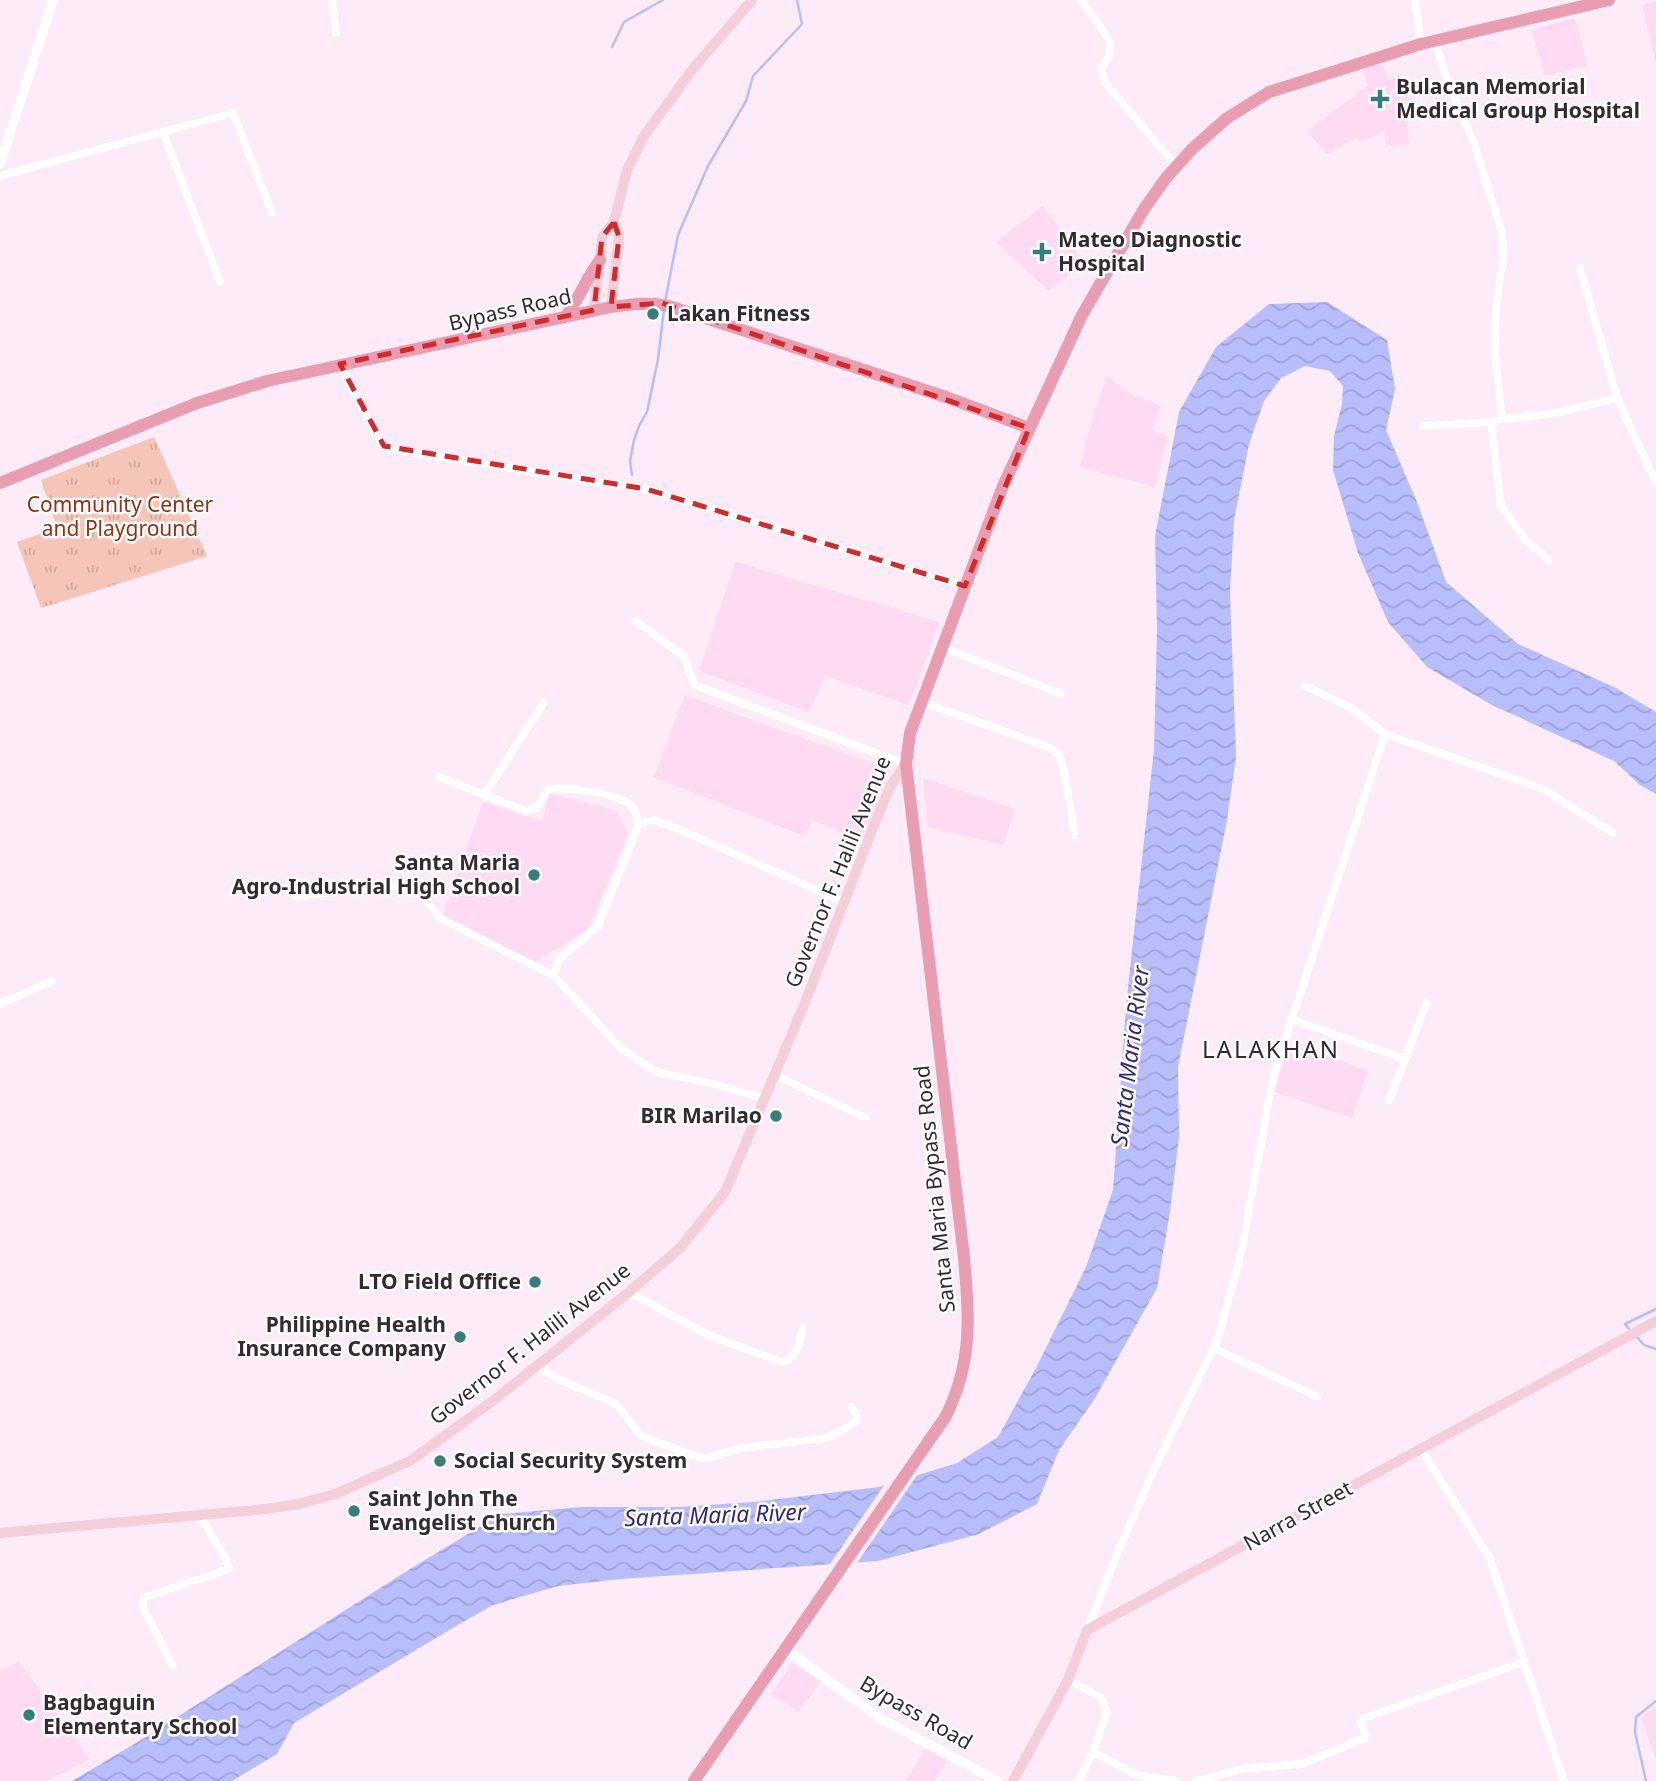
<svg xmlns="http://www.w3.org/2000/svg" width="1656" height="1781" viewBox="0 0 1656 1781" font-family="'Noto Sans',sans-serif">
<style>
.built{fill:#fedbf3}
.park{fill:url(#park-tufts)}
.water{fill:url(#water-waves)}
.pier{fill:#fdebf7}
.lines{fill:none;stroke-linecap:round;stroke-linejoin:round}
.stream{stroke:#b8befc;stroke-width:2.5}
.minor{stroke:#fff;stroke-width:8}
.tertiary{stroke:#fff;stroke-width:10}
.secondary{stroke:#f4ced8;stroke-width:10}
.primary{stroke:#e99db0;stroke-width:12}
.marked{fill:none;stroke:#d62828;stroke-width:5;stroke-dasharray:14 9;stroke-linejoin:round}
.poi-dot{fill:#367e7d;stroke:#fff;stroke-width:2.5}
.labels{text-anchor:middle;stroke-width:5;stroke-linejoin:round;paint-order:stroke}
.poi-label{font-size:21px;font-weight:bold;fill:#352a31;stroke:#fff;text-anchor:start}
.street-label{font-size:21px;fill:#352a31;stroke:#fff}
.park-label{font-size:21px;fill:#943013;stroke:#fff}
.water-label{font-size:23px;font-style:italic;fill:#30287f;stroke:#fff}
.quarter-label{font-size:24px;letter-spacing:2px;fill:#352a31;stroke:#fff}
</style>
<defs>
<pattern id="park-tufts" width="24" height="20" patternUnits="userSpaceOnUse" patternTransform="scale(1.75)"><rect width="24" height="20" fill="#f5c5b7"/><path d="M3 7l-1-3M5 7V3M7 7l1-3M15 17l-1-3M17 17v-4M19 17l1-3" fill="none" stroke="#d3a99e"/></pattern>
<pattern id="water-waves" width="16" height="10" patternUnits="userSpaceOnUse" patternTransform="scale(1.75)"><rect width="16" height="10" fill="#b8befc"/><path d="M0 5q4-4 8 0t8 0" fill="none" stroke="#9fa3d8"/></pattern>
</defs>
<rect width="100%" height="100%" fill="#fdebf7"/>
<path class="built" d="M1656 1V62L1642 5Z
M1575 18 1587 65 1545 76 1532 30Z
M1382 60 1387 80 1400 76 1414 112 1406 115 1409 144 1386 146 1384 132 1362 141 1356 138 1327 154 1307 131 1368 86 1363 66Z
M1043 206 1084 263 1049 291 996 242Z
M1107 376 1128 393 1161 406 1152 430 1168 436 1155 487 1080 467 1093 416Z
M735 562 940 622 908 705 826 676 809 712 699 671Z
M685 695 890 770 862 840 812 820 804 836 654 777Z
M923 778 1014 809 1004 845 928 827Z
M549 793 616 811 628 833 588 929 534 963 442 917 483 802 537 820H543Z
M1288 1043 1368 1071 1352 1118 1275 1092Z
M19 1662 90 1759 47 1781H0V1671Z
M792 1663 820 1682 798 1712 771 1694Z
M1656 1706V1760L1641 1718Z
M927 1746 948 1758 935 1781H906Z"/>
<path class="park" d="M154 437 207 556 41 608 17 542 57 528 41 480Z"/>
<path class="water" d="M1327 302 1387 340 1395 389 1386 430 1417 502 1446 582 1518 644 1614 687 1656 712V794L1640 785 1614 761 1492 705 1427 667 1388 622 1358 553 1333 470 1334 436 1342 404 1343 386 1330 371 1305 366 1281 378 1264 401 1249 444 1234 520 1230 593 1236 757 1227 820 1178 1067 1179 1137 1170 1212 1157 1288 1094 1400 1059 1450 1037 1504 979 1534 878 1561 621 1579 558 1586 493 1605 456 1626 294 1723 277 1754 232 1781H72L141 1740 410 1569 501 1514 582 1507H679L753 1502 879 1487 957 1463 998 1437 1036 1368 1086 1267 1113 1190 1126 1006 1154 749 1157 630 1155 536 1179 412 1216 347 1269 304Z"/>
<path class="pier" d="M920 1471 855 1566 828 1567 887 1481Z"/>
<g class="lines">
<path class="stream" d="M612 47 624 22 663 0
M665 302 678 235 708 166 746 101 753 76 802 24 797 0
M632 475 630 461 634 440 639 426 647 412 658 359 664 309
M1629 1329 1625 1324 1656 1309
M1637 1337 1644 1345 1656 1349
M1646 1781 1635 1732 1636 1717 1656 1701"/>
<path class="minor" d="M332 0 336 33
M1081 0 1110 41V56L1101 68 1105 83 1176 166
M1415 0 1421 44
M1434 40 1450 87 1474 143 1502 233 1503 257 1496 308 1495 353 1502 419
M163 132 220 282
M0 176 233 113 272 213
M1580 268 1617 398 1656 483
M340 364 374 431 384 446 394 450 646 489 965 586
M1491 422 1501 506 1527 542 1549 560
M1423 426 1491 422 1502 419 1551 414 1617 398
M635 621 684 656 694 685 906 764
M942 647 1061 694
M1305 686 1353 709 1385 734 1543 789 1613 833
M921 702 1049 747 1059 755 1064 770 1075 835
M439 777 526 811 537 808 547 790C562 785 616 794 629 804 636 808 637 817 639 824L598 926 559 959 554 976 621 1048 656 1072 706 1082 765 1099
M484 795 544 702
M639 824 654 820 676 828 844 902
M296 897 348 890 399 887 414 889 424 898 440 918 554 976
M0 1004 53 981
M1291 1019 1405 1059
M775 1075 866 1118
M1389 1101 1427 1002
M629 1292 708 1335 781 1362C798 1360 798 1343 803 1328
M1213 1348 1318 1397
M536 1366 558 1379 616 1404 641 1436 701 1458H709L740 1448 827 1438 840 1432 857 1420 856 1413 851 1407
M1421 1449 1490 1559 1564 1781
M1087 1630 1120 1547 1157 1463 1217 1341 1241 1254 1273 1077 1385 734
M173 1666 143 1608V1600L145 1597 229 1569 227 1561 199 1515
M1068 1680 1102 1698 1107 1712 1093 1752 1079 1781
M1093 1752 1137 1775 1176 1781
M1196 1781 1241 1769 1302 1764 1365 1738 1366 1735 1360 1723 1362 1719 1524 1662"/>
<path class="tertiary" d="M0 164 53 0
M784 1648 881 1719 997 1781"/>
<path class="secondary" d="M611 307 619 237 614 222
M594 310 602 237 614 222 627 170 644 136 692 70 752 0
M0 1533 266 1509 299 1504 335 1494 410 1461 494 1400 629 1292 680 1248 725 1192 804 1005 878 815 891 785 906 764
M1013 1781 1068 1680 1087 1630 1656 1321"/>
<path class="primary" d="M565 317C579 300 586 278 600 260
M0 483 197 403 267 381 611 307C633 304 654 301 675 308L946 397 1029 428
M694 1781 946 1416C973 1361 969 1317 964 1258L906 764 910 733 1003 486 1082 315 1144 209 1166 178 1192 149 1227 118 1269 92 1421 44 1609 0"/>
</g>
<path class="marked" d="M614 222 619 237 611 307 662 303 1029 428 965 586 646 489 384 446 340 364 594 310 602 237Z"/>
<g class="poi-dot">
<path d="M1376.5 88.5h7v7h7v7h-7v7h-7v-7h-7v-7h7z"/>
<path d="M1038.5 241.5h7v7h7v7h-7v7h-7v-7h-7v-7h7z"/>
<circle cx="653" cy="314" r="7"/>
<circle cx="534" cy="875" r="7"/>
<circle cx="776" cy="1116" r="7"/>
<circle cx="535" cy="1282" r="7"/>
<circle cx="460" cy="1337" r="7"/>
<circle cx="440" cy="1461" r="7"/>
<circle cx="354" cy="1511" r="7"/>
<circle cx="29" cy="1715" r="7"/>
</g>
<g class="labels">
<g class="poi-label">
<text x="1396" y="94">Bulacan Memorial<tspan x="1396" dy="24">Medical Group Hospital</tspan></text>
<text x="1058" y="247">Mateo Diagnostic<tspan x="1058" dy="24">Hospital</tspan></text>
<text x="667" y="321">Lakan Fitness</text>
<text x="520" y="870" text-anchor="end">Santa Maria<tspan x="520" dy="24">Agro-Industrial High School</tspan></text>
<text x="762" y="1123" text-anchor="end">BIR Marilao</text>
<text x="521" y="1289" text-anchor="end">LTO Field Office</text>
<text x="446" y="1332" text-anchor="end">Philippine Health<tspan x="446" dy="24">Insurance Company</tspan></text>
<text x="454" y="1468">Social Security System</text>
<text x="368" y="1506">Saint John The<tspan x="368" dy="24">Evangelist Church</tspan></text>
<text x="43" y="1710">Bagbaguin<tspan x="43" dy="24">Elementary School</tspan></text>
</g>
<g class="street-label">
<text transform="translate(510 310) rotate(-13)" y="7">Bypass Road</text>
<text transform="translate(838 872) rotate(-68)" y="7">Governor F. Halili Avenue</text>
<text transform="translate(935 1189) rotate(-96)" y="7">Santa Maria Bypass Road</text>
<text transform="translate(530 1344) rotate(-38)" y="7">Governor F. Halili Avenue</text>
<text transform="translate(1298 1516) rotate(-29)" y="7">Narra Street</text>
<text transform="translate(916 1713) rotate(30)" y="7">Bypass Road</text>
</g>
<g class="park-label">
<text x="120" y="512">Community Center<tspan x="120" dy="24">and Playground</tspan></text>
</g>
<g class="water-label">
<text transform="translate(1130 1056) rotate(-83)" y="8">Santa Maria River</text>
<text transform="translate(715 1515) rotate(-2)" y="8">Santa Maria River</text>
</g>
<g class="quarter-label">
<text x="1271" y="1058">LALAKHAN</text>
</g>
</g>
</svg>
